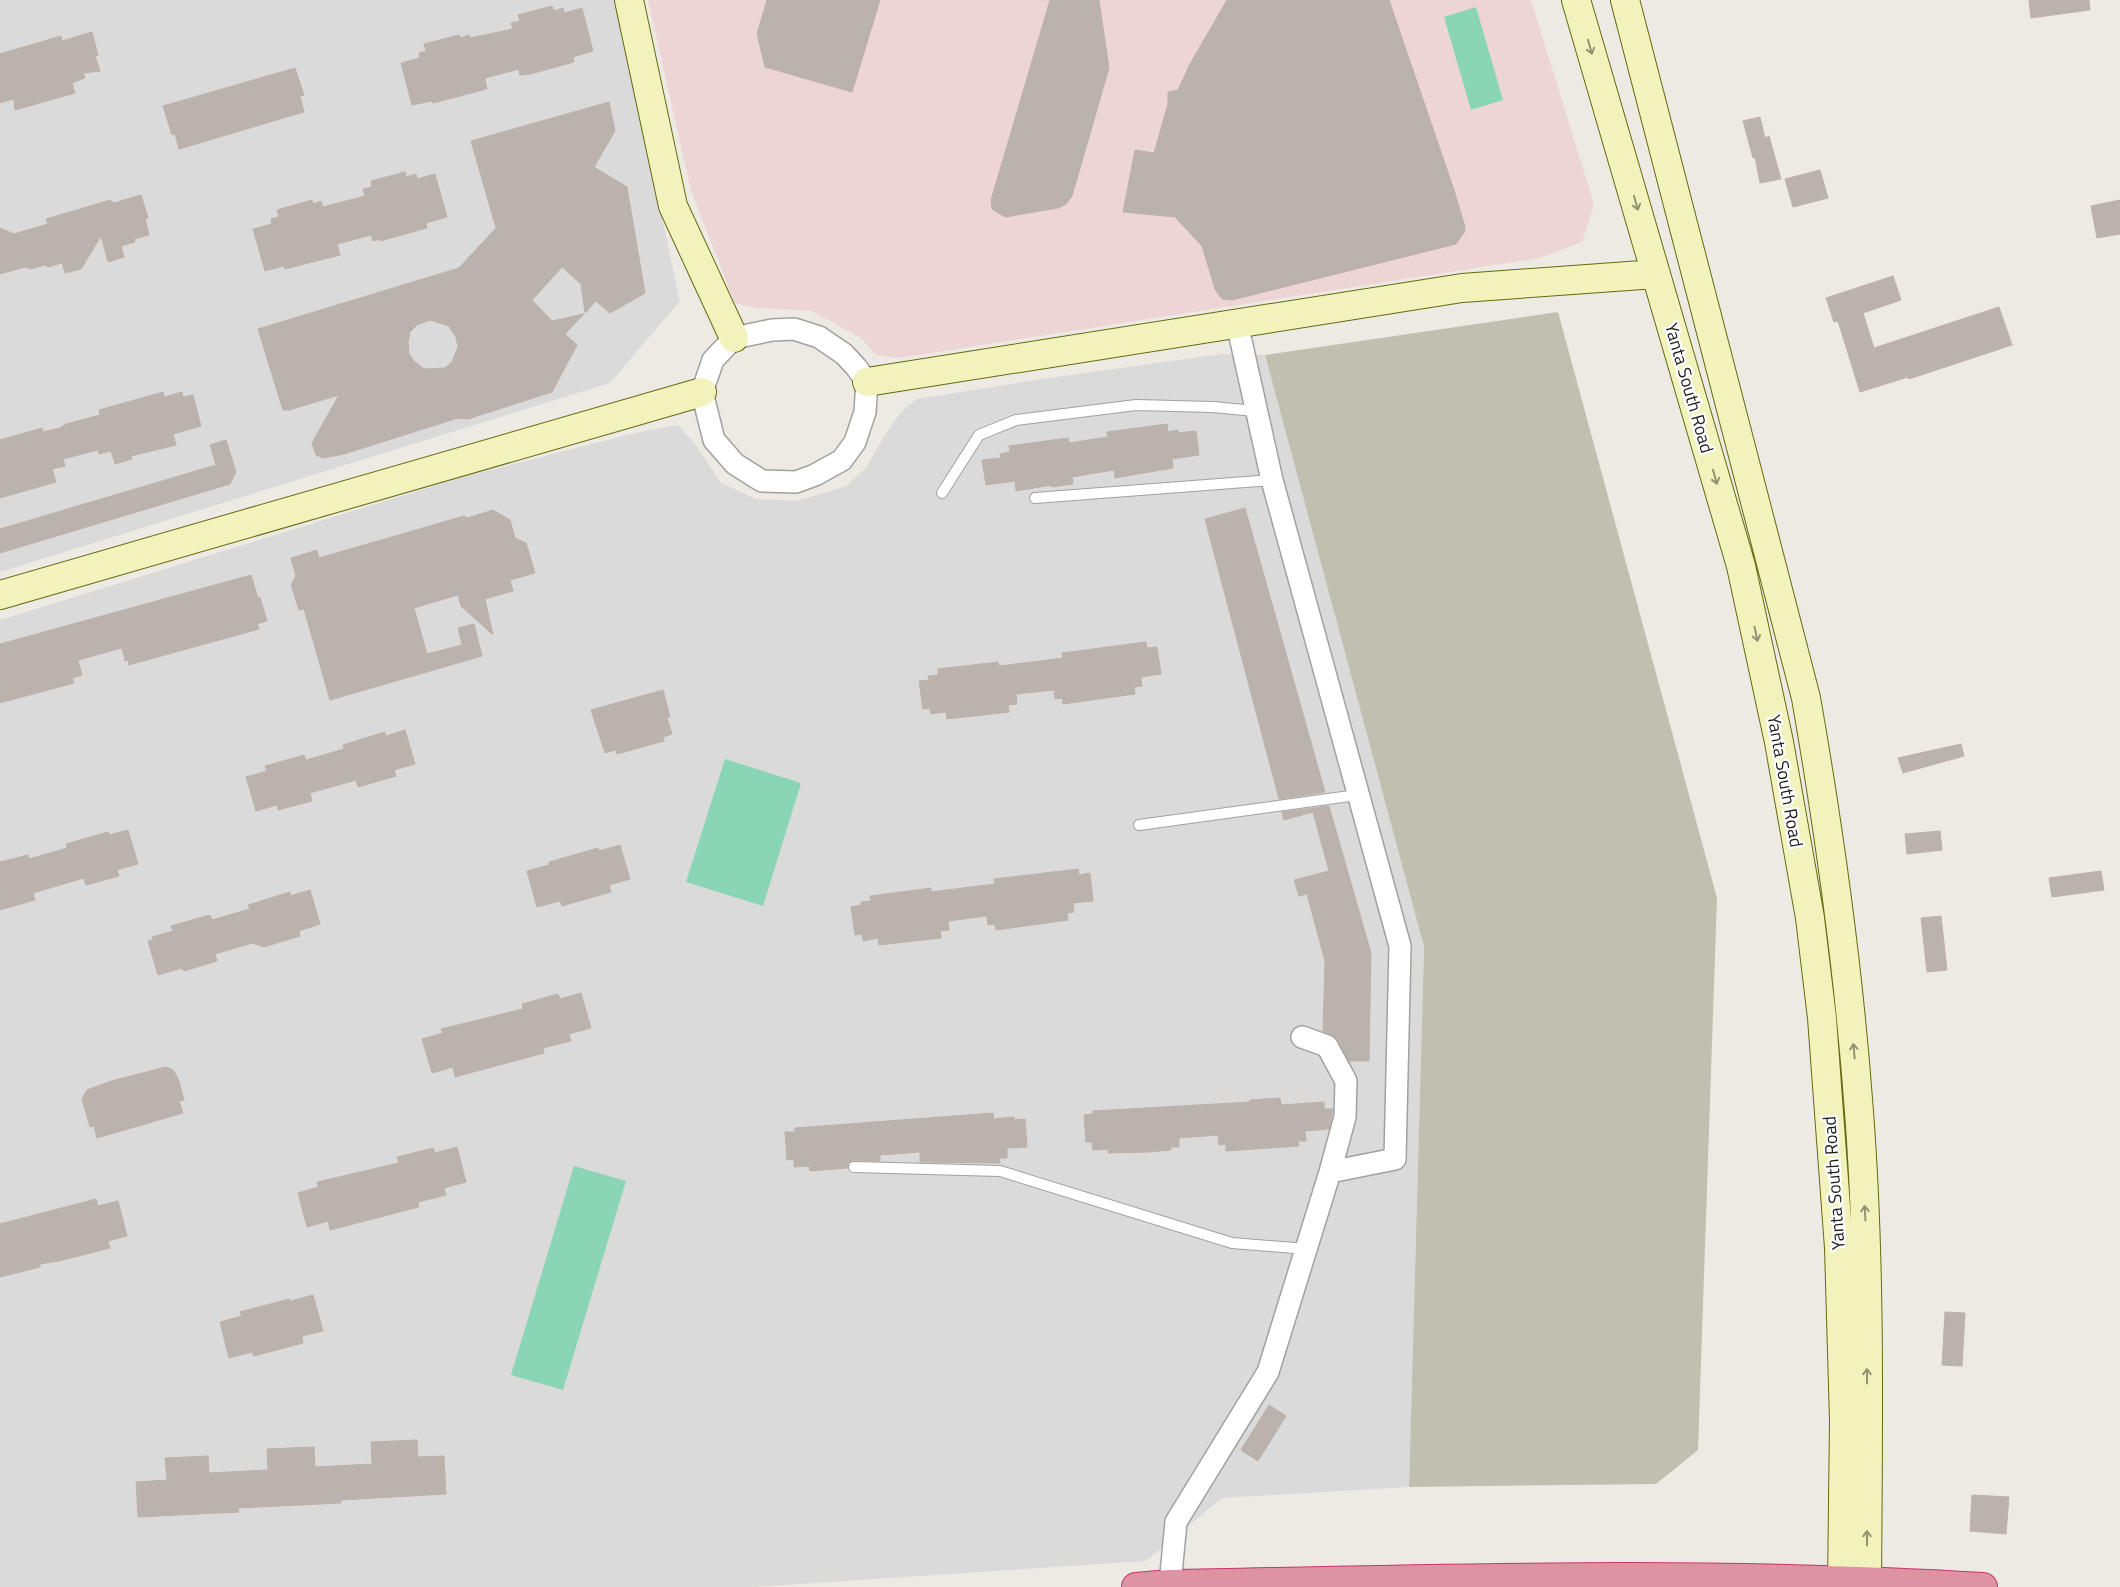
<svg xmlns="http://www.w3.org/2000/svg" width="2120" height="1587" viewBox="0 0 2120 1587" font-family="'Titillium Web',sans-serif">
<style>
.residential{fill:#dbdada}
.commercial{fill:#edd5d5}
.construction{fill:#c1c0b0}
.pitch{fill:#89d5b5}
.building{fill:#bab3ad;stroke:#beb1a8;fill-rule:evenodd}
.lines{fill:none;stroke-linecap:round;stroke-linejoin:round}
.lane-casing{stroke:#a1a1a1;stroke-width:12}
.street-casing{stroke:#a1a1a1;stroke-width:24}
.secondary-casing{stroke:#636a0f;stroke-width:30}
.highway-casing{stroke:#c8356c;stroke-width:30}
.lane{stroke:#fff;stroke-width:10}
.street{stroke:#fff;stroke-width:21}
.secondary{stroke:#f2f3bc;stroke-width:28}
.highway{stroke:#de93a3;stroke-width:28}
.oneway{stroke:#929374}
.labels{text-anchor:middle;stroke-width:4.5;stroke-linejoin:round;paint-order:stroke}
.street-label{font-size:18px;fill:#1d1d1d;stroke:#fff}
</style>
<rect width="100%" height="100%" fill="#edeae4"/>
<path class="residential" d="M0 0H615L680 301 610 383 0 572Z
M1221 354 1265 355 1424 947 1409 1487 1222 1498 1146 1561 754 1587H0V620L463 477 635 433 678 425 696 445 721 483 756 499 797 501 846 486 866 468 885 435 901 412 917 399 1035 380Z"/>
<path class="commercial" d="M648 0H1531L1594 204 1582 242 1540 258 899 358 876 355 861 338 812 311 757 308 735 303 691 191Z"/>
<path class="construction" d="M1558 312 1717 898 1698 1450 1656 1484 1409 1487 1424 947 1265 355Z"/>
<path class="pitch" d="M1476 7 1503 100 1471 110 1444 17Z
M725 759 801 783 763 906 686 882Z
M574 1166 626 1181 563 1390 511 1375Z"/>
<path class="building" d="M767 0H880L852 92 765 67 757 34Z
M1050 0H1099L1109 68 1072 196 1066 204 1058 208 1005 217 992 209 991 200Z
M1227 0H1389L1454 190 1465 227V231L1456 244 1232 300 1222 299 1215 289 1202 246 1175 217 1123 212 1135 150 1154 153 1168 104V92L1178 90 1190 64Z
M2029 0H2089L2090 10 2031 18Z
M552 6 554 11 563 8 564 13 582 8 593 51 573 57 574 62 527 75V74L520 75 519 69 485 78 487 89 433 103 432 101 412 105 401 63 420 58 419 53 426 51 424 44 459 35 460 38 469 35 470 38 513 29 511 23 520 21 518 15Z
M92 32 98 55 95 56 100 71 83 73 85 78 72 83 75 93 15 110 14 99 0 103V54L61 36 62 41Z
M295 68 304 95 300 96 304 112 179 149 175 134 172 135 163 106Z
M609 102 615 131 594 167 627 187 645 293 610 313 596 301 585 313 581 284 562 267 532 300 552 321 584 314 565 334 577 345 552 392 468 419 458 418 344 454 323 458 316 455 312 443 339 395 289 410H283L258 329 459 268 496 228 471 141ZM430 320 449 326 456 337 458 347 452 362 445 368 424 369 415 362 409 354 408 342 410 332 417 325Z
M1760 117 1765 138 1769 136 1781 179 1760 183 1755 157 1753 158 1743 121Z
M1820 170 1828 198 1793 207 1785 179Z
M405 172 406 177 416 174 417 179 435 174 447 217 426 223 427 228 380 241V239L373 241 371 235 337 244 340 255 285 269 284 266 265 271 253 229 272 224 271 219 279 217 277 210 312 200 313 204 321 201 323 207 365 196 363 189 372 187 371 181Z
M141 195 148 218 145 219 149 235 134 239 135 242 121 246 124 257 108 262 101 236 81 269 65 273 62 263 48 267 45 265 31 269 25 267 0 274V228L14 234 48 224 46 219 110 200 114 203Z
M2120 200V234L2097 238 2091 206Z
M1893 276 1901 300 1863 313 1874 348 1999 307 2012 345 1909 379 1908 377 1860 392 1838 321 1834 322 1826 298Z
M163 392 164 397 182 392 183 397 193 395 201 426 173 434 176 445 131 456 132 459 115 464 111 451 99 454 98 450 63 459 65 466 52 469 56 482 0 498V440L42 428 43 432 60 428 66 424 100 415 99 410Z
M1167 424 1168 432 1178 430V433L1196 431 1199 455 1172 459 1173 468 1115 478 1114 470 1072 477 1073 484 1052 487 1051 485 1016 491 1015 481 986 485 982 460 1001 458 1000 454 1010 452 1009 446 1068 438 1069 443 1108 437 1107 432Z
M226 440 236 472 230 484 0 553V529L216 465 210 445Z
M1245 508 1325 792 1279 799 1205 519Z
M493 510 510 520 515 538 526 543 535 573 510 580 513 591 485 599 493 635 461 606 458 595 414 608 427 654 462 645 458 628 474 624 482 656 330 700 304 609 299 610 291 585 296 576 291 558 317 550 319 558 464 516 467 518Z
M251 575 258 598 260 597 267 621 257 624 259 629 129 665 128 660 125 661 122 648 78 660 82 675 72 678 74 683 0 703V644Z
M1146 642 1147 648 1157 647 1161 674 1141 677 1142 686 1134 687 1135 694 1063 704 1062 698 1055 699 1054 690 1016 694 1017 704 1008 705 1009 712 947 719 946 712 931 714 930 708 923 709 919 681 929 680 928 676 938 675V669L998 662 999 666 1040 661 1063 658 1062 653Z
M663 690 670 717 667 718 672 734 663 737 664 741 617 754 616 750 605 753 591 710Z
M405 730 415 764 394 770 396 776 358 787 356 780 310 793 312 801 278 810 277 805 256 811 246 777 267 771 265 766 304 755 306 760 344 749 343 745 385 732 386 736Z
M1961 744 1964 756 1903 773 1898 758Z
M1329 806 1371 953 1369 1061H1349L1338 1040 1331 1034 1323 1031 1325 961 1307 894 1299 896 1294 880 1329 871 1313 812 1284 820 1282 812Z
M128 830 138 864 117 870 119 876 86 885 84 878 33 893 35 900 0 910V862L28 855 29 859 67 848 66 844 108 832 109 835Z
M1940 831 1942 850 1907 854 1905 834Z
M620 845 630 879 609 885 611 892 562 906 560 901 537 907 527 871 549 865V862L598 848 599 851Z
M1078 869 1079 875 1090 873 1093 901 1073 903 1074 912 1067 913 1068 920 996 930 995 924 988 925 987 916 948 921 949 930 940 931 941 938 879 945 878 938 863 941 862 934 855 935 851 907 861 905V902L871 901 870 896 931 888V892L995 884 994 879Z
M2101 871 2104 890 2052 897 2049 878Z
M310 890 320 924 299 931 300 936 264 947 252 943 215 954 217 961 184 971 182 968 158 975 148 941 153 940 152 937 173 931 171 926 210 915 212 920 250 909 248 905 290 892V896Z
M1941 916 1947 970 1927 972 1921 918Z
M581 993 591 1028 569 1034 571 1041 543 1048 544 1053 455 1077 453 1067 432 1073 422 1039 443 1033 441 1029 523 1009 522 1004 558 994 560 999Z
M166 1067 173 1070 178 1078 184 1100 179 1101 183 1113 97 1138 94 1126 90 1127 82 1099 87 1090 111 1081Z
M1280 1098 1281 1105 1324 1102V1109H1333L1329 1129 1305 1131 1306 1141H1298L1299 1146 1226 1151V1144L1219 1145 1218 1135 1179 1138V1147H1171V1150L1148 1152 1108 1153V1149L1093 1150 1092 1142H1086L1084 1115 1093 1114V1111L1250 1102V1100Z
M993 1113 994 1119 1014 1117V1120L1025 1119 1027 1147 1007 1148V1158H999L1000 1163 920 1162V1152L880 1155V1161L854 1160 848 1163 847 1168 810 1171 809 1166 794 1167V1159L787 1160 785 1132H795V1128Z
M457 1147 466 1182 444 1188 446 1195 418 1202 419 1207 330 1230 328 1221 307 1227 298 1193 318 1187 317 1182 399 1163 397 1157 433 1148 435 1153Z
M96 1199 98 1206 118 1201 127 1236 108 1241 110 1248 59 1261 40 1264V1267L0 1277V1224Z
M313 1295 323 1331 302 1336 303 1343 254 1356 252 1352 229 1358 220 1322 242 1316 240 1312 289 1299 291 1301Z
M1945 1312 1965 1313 1962 1366 1942 1365Z
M1269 1405 1286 1416 1258 1461 1241 1450Z
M417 1440 418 1457 444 1456 446 1494 341 1500V1503L238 1508 239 1512 138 1517 136 1482 167 1480 165 1458 208 1456 209 1473 268 1470 267 1449 314 1447 315 1467 372 1464 371 1442Z
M1972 1495 2009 1497 2006 1534 1970 1531Z"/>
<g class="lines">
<defs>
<path id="lane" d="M942 493 979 435 1016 420 1136 405 1213 407 1255 411
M1035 498 1272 480
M1139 825 1357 795
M854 1167 1000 1171 1232 1243 1307 1249"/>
<path id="street" d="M1237 323 1272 480 1400 946 1395 1159 1330 1172
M794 329 819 337 844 354 856 367 867 382 865 412 855 442 842 460 815 475 796 482 762 481 735 464 714 440 702 392 713 360 734 338 772 330Z
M1170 1584 1176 1522 1268 1372 1330 1172 1345 1117 1346 1081 1327 1046 1302 1037"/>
<path id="secondary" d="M629 0 673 206 734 338
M1576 0 1741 566 1779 742 1810 918 1822 1018 1839 1248 1844 1420 1842 1587
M1625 0 1806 698C1830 835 1849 973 1859 1112 1871 1269 1868 1429 1867 1587
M867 382 1462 288 1656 274
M0 595 702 392"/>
<path id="highway" d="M1136 1587 1170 1584C1440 1579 1714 1570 1983 1587"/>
</defs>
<use href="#lane" class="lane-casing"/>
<use href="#street" class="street-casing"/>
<use href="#secondary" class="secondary-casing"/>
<use href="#highway" class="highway-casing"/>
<use href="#lane" class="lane"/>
<use href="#street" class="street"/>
<use href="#secondary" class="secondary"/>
<use href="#highway" class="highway"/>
</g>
<defs><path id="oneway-shaft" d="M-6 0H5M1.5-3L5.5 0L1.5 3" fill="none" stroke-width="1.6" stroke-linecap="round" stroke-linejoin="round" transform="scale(1.25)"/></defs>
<g class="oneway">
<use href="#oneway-shaft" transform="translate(1590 47) rotate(74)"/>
<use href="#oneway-shaft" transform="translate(1636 203) rotate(74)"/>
<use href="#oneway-shaft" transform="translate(1715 477) rotate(74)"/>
<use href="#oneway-shaft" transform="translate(1756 634) rotate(78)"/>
<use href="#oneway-shaft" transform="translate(1854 1051) rotate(-95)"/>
<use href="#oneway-shaft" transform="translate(1865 1213) rotate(-93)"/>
<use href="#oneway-shaft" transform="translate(1867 1376) rotate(-90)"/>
<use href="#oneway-shaft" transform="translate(1867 1538) rotate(-90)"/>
</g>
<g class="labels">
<g class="street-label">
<text transform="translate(1689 388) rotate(74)" y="6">Yanta South Road</text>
<text transform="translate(1785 781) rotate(80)" y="6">Yanta South Road</text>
<text transform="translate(1834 1183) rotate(-94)" y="6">Yanta South Road</text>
</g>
</g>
</svg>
